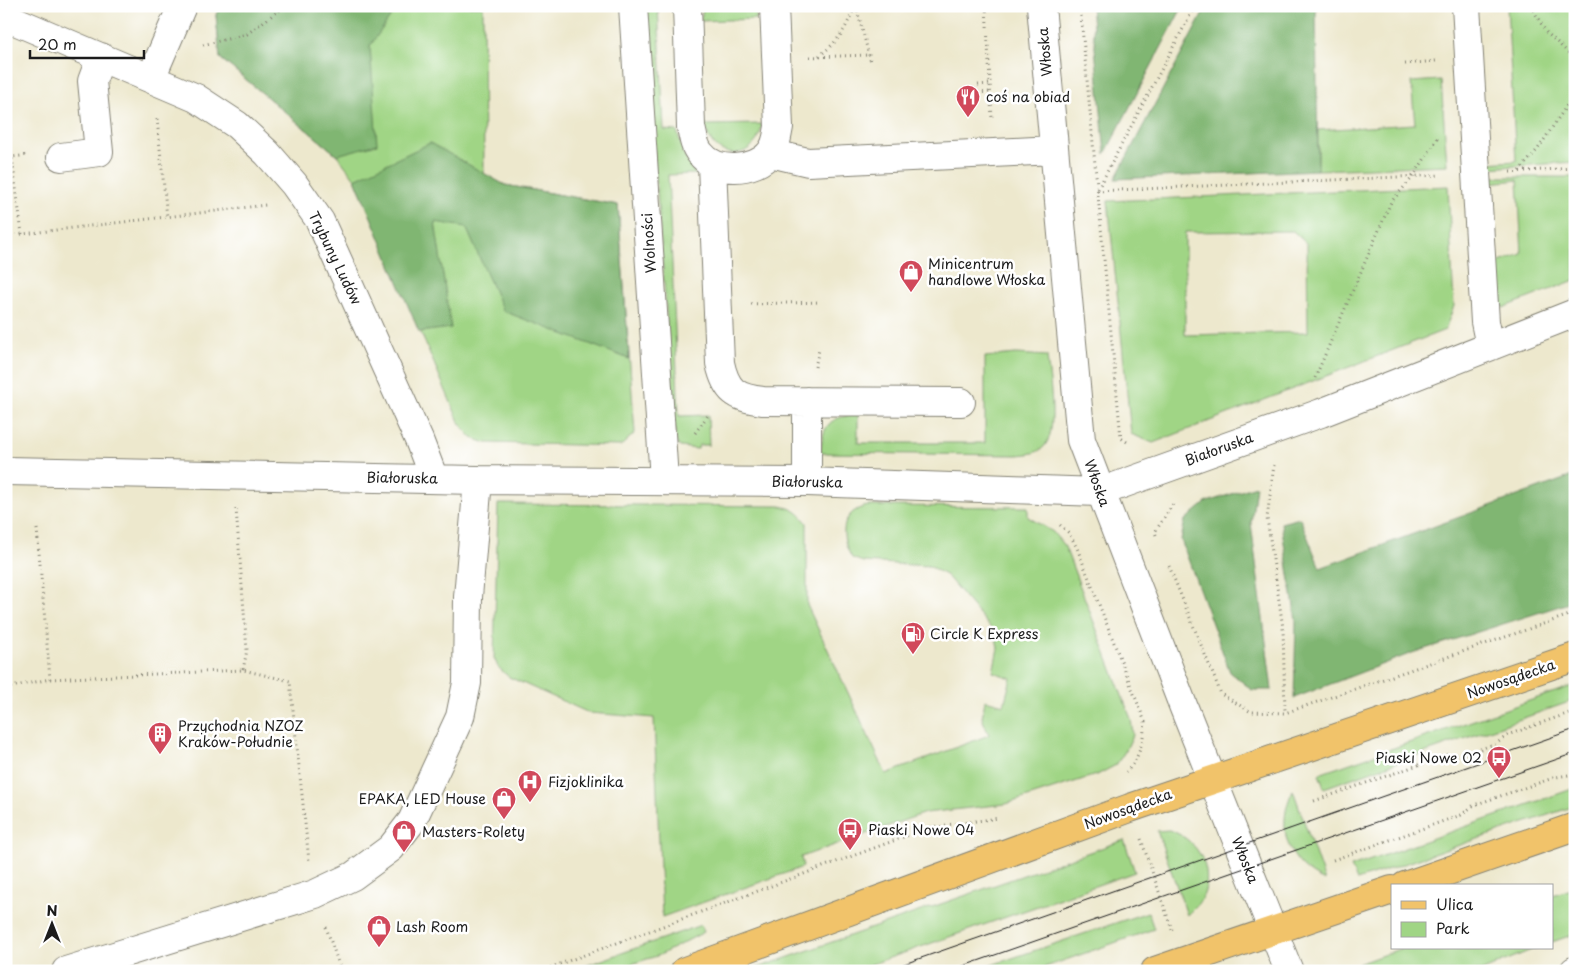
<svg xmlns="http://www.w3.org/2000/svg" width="1581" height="977" viewBox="0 0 1581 977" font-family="'Playpen Sans',sans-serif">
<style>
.green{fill:#a0d585;stroke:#5e7850;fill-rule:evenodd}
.forest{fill:#80b672;stroke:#4e6947}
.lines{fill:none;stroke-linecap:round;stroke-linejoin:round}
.minor-casing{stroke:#848274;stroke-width:30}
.major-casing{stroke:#848274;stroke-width:30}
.path{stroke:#848274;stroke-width:3;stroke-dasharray:1 4;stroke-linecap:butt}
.minor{stroke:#fff;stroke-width:28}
.major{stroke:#f1c36a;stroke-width:28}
.tram{stroke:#1c1c1c;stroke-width:1}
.labels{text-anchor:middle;stroke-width:5;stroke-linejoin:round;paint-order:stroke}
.street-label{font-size:14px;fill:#1c1c1c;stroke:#fff}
.poi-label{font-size:14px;fill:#1c1c1c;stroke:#fff;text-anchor:start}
</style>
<rect width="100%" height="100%" fill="#fff"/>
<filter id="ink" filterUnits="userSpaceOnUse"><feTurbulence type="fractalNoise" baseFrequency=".02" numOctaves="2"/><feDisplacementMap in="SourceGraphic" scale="10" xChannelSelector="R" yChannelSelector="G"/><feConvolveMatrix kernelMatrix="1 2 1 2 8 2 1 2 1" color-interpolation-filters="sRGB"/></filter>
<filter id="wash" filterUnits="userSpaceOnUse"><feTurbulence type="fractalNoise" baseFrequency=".0096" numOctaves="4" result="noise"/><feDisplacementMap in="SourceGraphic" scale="20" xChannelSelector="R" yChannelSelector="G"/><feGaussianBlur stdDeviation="1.12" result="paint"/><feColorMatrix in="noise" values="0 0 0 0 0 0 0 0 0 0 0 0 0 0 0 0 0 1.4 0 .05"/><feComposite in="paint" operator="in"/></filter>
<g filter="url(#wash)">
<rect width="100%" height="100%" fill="#ede8cd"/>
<path class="green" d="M220 6H483L484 174 505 185 618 205 635 433 621 446 486 443 472 438 460 424 355 179 337 155 220 58 216 15Z
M643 6H658L664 130 677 131 685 157 696 174 668 175 679 416 708 415 709 445H699L698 449 680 447 676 442Z
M704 6H754L757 19 700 21Z
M1507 6H1575V162L1487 168V163L1516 161Z
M1441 80 1447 165 1318 170V130L1415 124 1411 82Z
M762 124C758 162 712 164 705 125Z
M1489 177H1575V280L1503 308 1497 295 1494 264 1522 254 1518 180 1489 183Z
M1448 186 1454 306 1445 330 1153 443 1131 434 1108 201ZM1293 231 1307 244 1308 332 1185 335V232Z
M1016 354 1047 356C1049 377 1058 426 1046 444 1040 454 1027 454 1018 455L821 453C822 424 830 417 858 414V443H985V357Z
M498 504 780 506C793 508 799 512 807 523V605L886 774 989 735 982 718 985 700 1004 705 1011 678 993 672 998 648 996 637 990 627 947 576 929 566 863 562 852 558C839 536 840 511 868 506L1028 507V517L1053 532 1065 547 1131 719 1133 735 1126 750 1116 765 1099 774 1006 804 925 813 801 857 803 867 662 917 654 718 589 713 509 677 498 667 494 658Z
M1575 685V700L1324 788 1319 774Z
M1575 788V806L1554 813 1357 880 1351 867Z
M1293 790 1325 881C1287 865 1275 827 1293 790Z
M1169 830C1195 838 1212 864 1205 891 1202 901 1194 908 1187 915L1157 831Z
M1124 840 1135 872 852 971H749Z
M1575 888V934L1552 942V895Z
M1148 912 1154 929 1034 971H974Z
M701 925 704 932 660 955 609 971H571Z
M1402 948H1536L1481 971H1357L1358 964Z"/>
<path class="forest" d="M220 6H398L370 46 377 144 337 155 220 58 216 15Z
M1091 6H1183L1105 154Z
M1207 6H1316L1318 170 1115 179Z
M430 143 505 185 618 205 629 359 503 311 466 227 435 222 451 328 419 332 355 179Z
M1575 475V601L1412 653 1294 698 1296 620 1281 523 1300 518 1320 568Z
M1256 486 1251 523 1272 690H1252L1230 672 1181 540 1185 520 1207 502Z"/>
</g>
<g filter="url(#ink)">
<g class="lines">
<defs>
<path id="minor" d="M633 6 664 480
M687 6 691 127C693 136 694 146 700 153 715 174 755 172 770 153 777 145 777 136 779 127L774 6
M1041 6 1081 440 1184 708 1289 971
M1466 6 1485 322 1490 346
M6 17 196 98 237 125 267 153 294 184 320 221 419 440 434 479
M151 78 182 6
M770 153 808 162 1054 150
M61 157 99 152 92 81 101 57
M712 164 720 363C726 391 736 398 763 401L961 402
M807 401V482
M6 471 478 480 807 482 1100 492 1321 413 1575 313
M66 971 315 894 353 876 391 848 412 821 460 717 467 683 468 597 478 480
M1574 971H1575"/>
<path id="major" d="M1405 886 1575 827
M685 971 1130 808 1575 657
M1155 971 1392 890"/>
</defs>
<use href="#minor" class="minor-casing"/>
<use href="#major" class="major-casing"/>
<path class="path" d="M856 6 871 63
M986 6 992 119
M1080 6 1121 438 1130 444
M1531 6 1546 32 1575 59
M203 45 247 34 285 6
M819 56C839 41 846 29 855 6
M810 57 869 55
M1405 64 1436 61
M978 85 990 84
M978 93 990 92
M157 119 167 217
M1519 171 1538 149 1575 93
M1510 172 1575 168
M1098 189 1195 6
M1097 191 1441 175
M22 234 12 157 29 155
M6 236 266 205
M751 304 821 302
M815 367 819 350
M1315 378 1391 202 1413 177 1439 136
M695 433 709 414
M1274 465 1267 518 1283 628 1285 713
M236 509 247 650 243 670
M1060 525 1069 533 1077 548 1145 722C1143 741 1140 758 1126 772
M37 529 50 679
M1156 535 1155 532 1173 504
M1169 566 1221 694 1251 712 1285 713 1575 613
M6 688 50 679 243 670 290 681 309 861
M1314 801 1447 755H1464L1497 743 1510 734 1575 711
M1141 839 1172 930
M1333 860 1461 815 1474 805 1556 777 1575 774
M326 927 341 971
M541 971 931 827 999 818"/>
<use href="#minor" class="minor"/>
<use href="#major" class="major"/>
<path class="tram" d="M884 971 1575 729
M949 971 1575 753"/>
</g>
</g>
<defs>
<symbol id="restaurant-pin" viewBox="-11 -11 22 30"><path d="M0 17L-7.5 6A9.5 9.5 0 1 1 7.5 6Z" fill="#d1495b" stroke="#fff"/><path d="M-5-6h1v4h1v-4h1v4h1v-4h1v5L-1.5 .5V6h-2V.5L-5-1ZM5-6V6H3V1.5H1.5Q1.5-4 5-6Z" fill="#fff"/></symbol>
<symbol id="shop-pin" viewBox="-11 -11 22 30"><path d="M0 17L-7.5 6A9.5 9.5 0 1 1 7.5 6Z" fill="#d1495b" stroke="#fff"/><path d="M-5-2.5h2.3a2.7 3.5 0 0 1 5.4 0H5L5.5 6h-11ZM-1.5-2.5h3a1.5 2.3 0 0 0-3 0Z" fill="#fff"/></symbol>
<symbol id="fuel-pin" viewBox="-11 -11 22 30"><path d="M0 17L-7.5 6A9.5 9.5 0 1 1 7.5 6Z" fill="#d1495b" stroke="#fff"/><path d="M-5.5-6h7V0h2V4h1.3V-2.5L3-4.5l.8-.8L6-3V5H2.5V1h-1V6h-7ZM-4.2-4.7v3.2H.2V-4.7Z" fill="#fff"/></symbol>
<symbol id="building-pin" viewBox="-11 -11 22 30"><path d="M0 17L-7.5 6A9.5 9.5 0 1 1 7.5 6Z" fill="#d1495b" stroke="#fff"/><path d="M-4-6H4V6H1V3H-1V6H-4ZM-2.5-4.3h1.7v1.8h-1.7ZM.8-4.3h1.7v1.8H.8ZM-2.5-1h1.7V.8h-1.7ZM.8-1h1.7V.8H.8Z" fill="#fff"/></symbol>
<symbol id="bus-pin" viewBox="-11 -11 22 30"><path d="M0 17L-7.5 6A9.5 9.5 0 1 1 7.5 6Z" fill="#d1495b" stroke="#fff"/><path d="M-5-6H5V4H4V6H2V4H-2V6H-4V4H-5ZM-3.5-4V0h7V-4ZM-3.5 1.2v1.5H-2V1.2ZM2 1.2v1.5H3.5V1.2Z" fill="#fff"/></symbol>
<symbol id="hospital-pin" viewBox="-11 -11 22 30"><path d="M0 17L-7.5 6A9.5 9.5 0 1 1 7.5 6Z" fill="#d1495b" stroke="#fff"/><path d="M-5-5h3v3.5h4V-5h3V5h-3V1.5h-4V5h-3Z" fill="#fff"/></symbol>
</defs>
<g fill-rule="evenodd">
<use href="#restaurant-pin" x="954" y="83" width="28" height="38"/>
<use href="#shop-pin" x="897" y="258" width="28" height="38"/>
<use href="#fuel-pin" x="899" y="620" width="28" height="38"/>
<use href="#building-pin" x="146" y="720" width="28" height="38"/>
<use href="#bus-pin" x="1485" y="744" width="28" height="38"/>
<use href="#hospital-pin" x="516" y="768" width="28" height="38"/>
<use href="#shop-pin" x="490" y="785" width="28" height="38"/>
<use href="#bus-pin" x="836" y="816" width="28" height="38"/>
<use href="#shop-pin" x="390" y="818" width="28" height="38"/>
<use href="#shop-pin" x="365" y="913" width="28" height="38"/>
</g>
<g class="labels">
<g class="street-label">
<text transform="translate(1045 52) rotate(-95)" y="5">Włoska</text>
<text transform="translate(649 243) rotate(-94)" y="5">Wolności</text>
<text transform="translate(335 258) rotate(64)" y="5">Trybuny Ludów</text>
<text transform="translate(1219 449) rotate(-20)" y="5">Białoruska</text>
<text transform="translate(402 478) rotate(1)" y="5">Białoruska</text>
<text transform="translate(807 482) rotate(1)" y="5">Białoruska</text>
<text transform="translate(1097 483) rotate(70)" y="5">Włoska</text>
<text transform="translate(1511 679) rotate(-19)" y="5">Nowosądecka</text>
<text transform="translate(1128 809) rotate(-20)" y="5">Nowosądecka</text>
<text transform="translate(1245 860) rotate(68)" y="5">Włoska</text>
</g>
<g class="poi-label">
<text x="986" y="102">coś na obiad</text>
<text x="928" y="269">Minicentrum<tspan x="928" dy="16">handlowe Włoska</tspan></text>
<text x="930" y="639">Circle K Express</text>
<text x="178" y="731">Przychodnia NZOZ<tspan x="178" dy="16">Kraków-Południe</tspan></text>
<text x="1482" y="763" text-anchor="end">Piaski Nowe 02</text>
<text x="548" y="787">Fizjoklinika</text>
<text x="486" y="804" text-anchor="end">EPAKA, LED House</text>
<text x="868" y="835">Piaski Nowe 04</text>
<text x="422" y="837">Masters-Rolety</text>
<text x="396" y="932">Lash Room</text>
</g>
</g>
<rect width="1581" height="977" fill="none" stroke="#fff" stroke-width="25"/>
<rect x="1391" y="884" width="162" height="65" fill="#ffffff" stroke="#a4a4a4"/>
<rect x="1401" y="901" width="25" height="8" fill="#f1c36a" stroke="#a4a4a4"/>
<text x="1436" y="910" font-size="15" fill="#1c1c1c">Ulica</text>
<rect x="1401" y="922" width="25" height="15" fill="#a0d585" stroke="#a4a4a4"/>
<text x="1436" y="934" font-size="15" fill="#1c1c1c">Park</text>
<g transform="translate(52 924)" stroke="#ffffff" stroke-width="4" paint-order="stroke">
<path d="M0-4L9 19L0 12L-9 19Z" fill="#1c1c1c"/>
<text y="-8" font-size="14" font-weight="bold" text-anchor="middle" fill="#1c1c1c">N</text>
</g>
<path d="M30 50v8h114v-8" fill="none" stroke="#1c1c1c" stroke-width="2.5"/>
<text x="38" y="50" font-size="15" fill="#1c1c1c" stroke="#ffffff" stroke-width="4" paint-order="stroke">20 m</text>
</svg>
